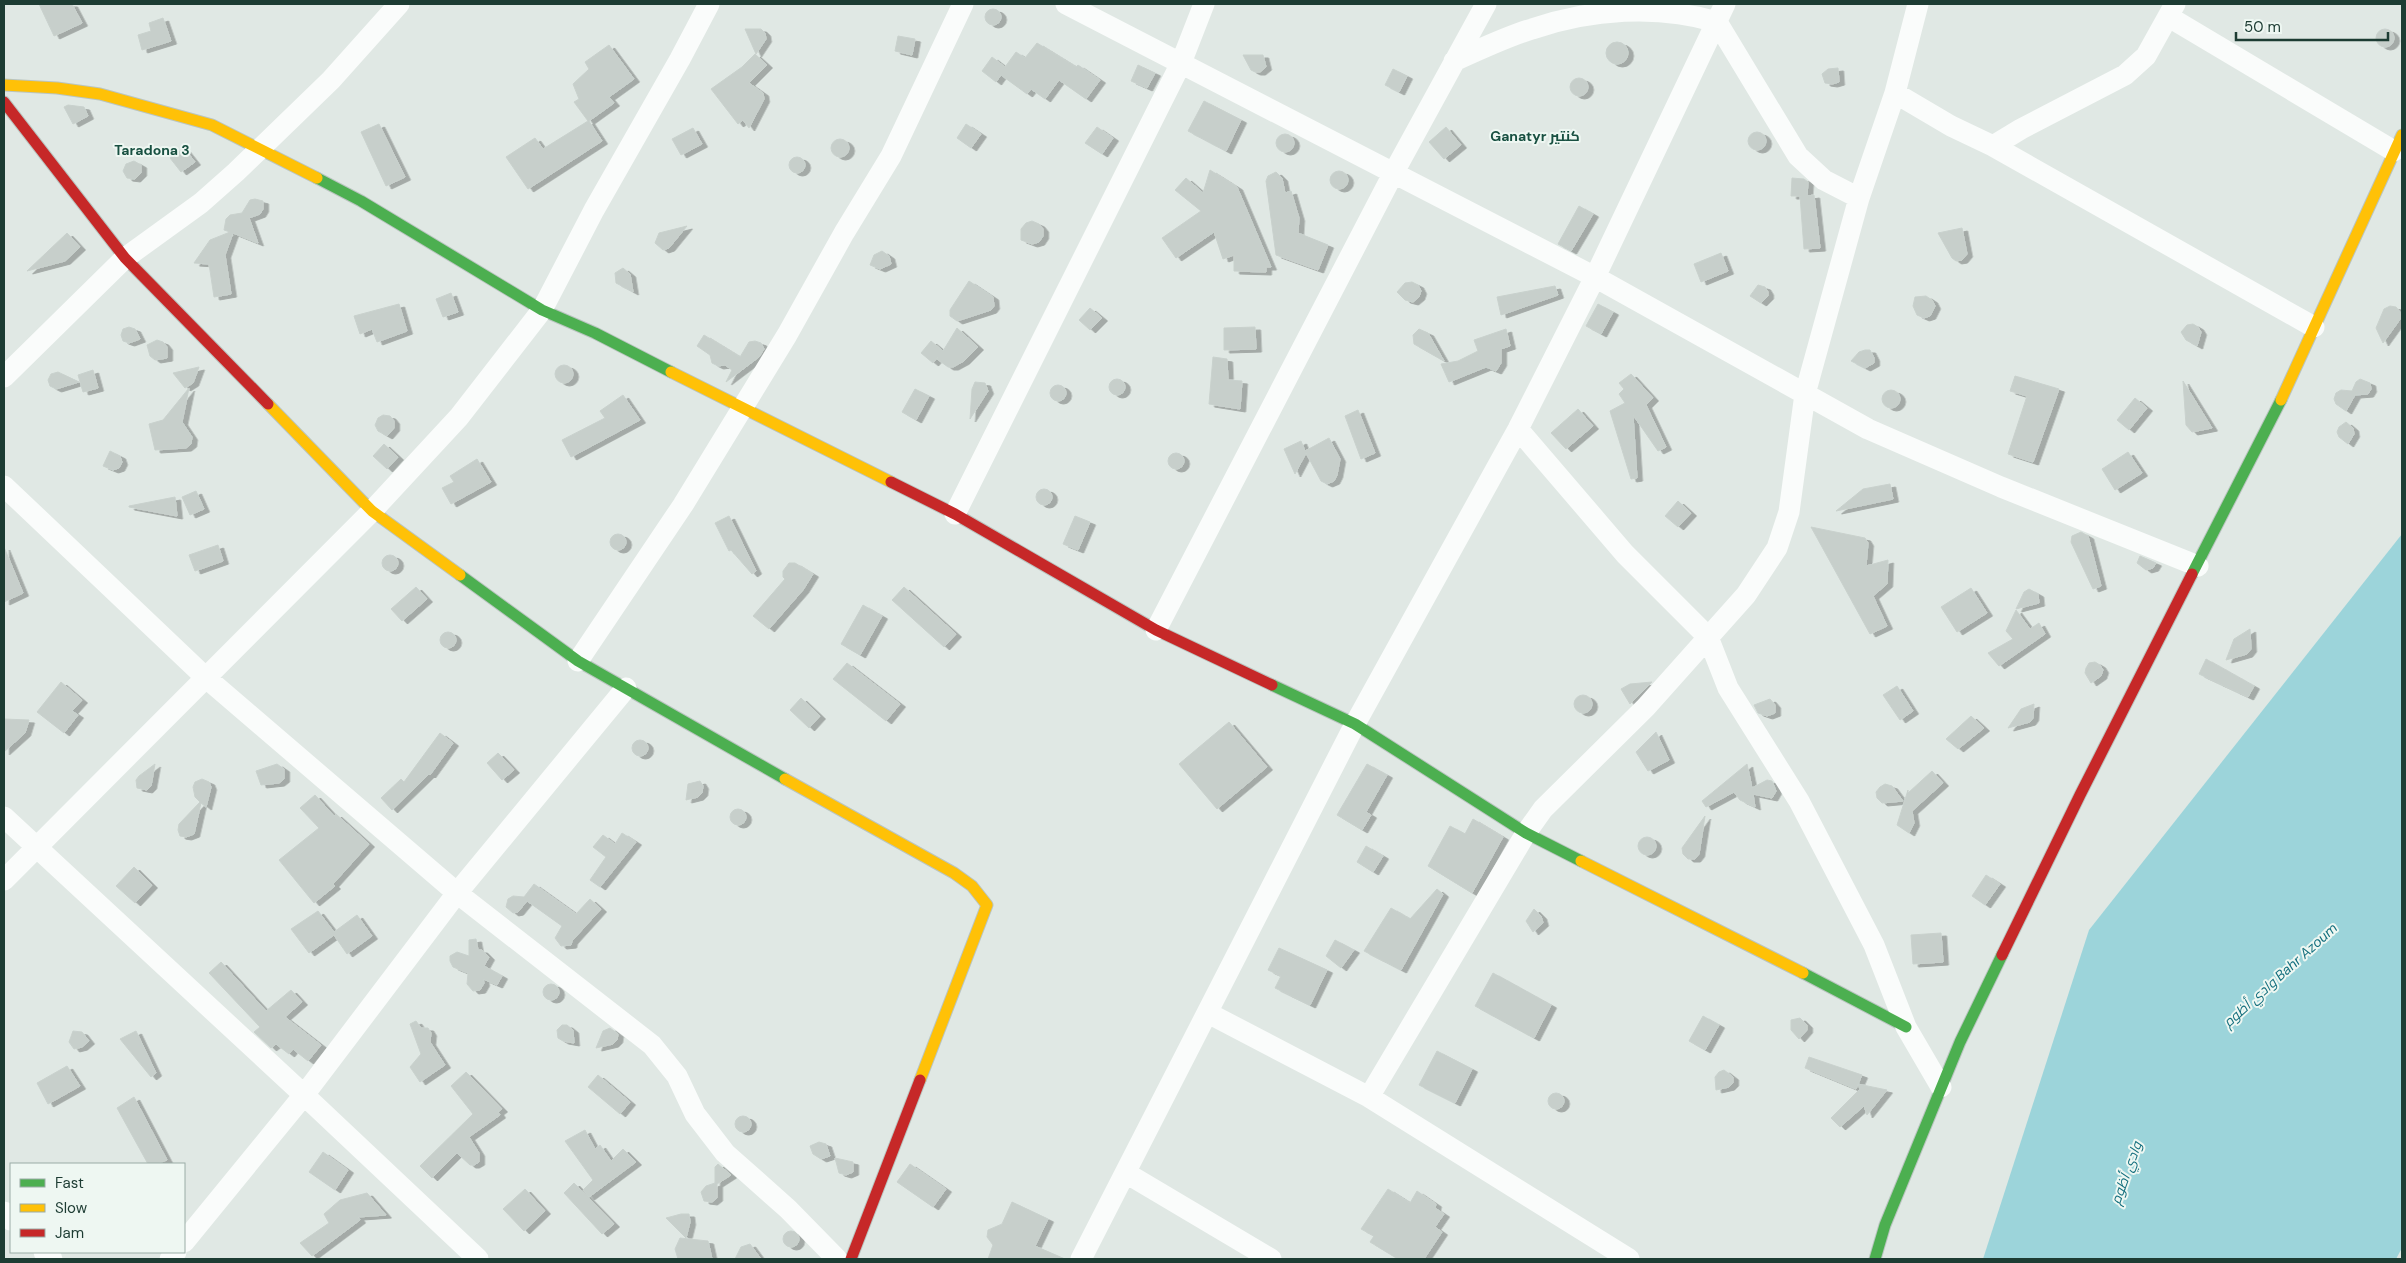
<svg xmlns="http://www.w3.org/2000/svg" width="2406" height="1263" viewBox="0 0 2406 1263" font-family="'DM Sans',Cairo,sans-serif">
<style>
.water{fill:#9cd4da}
.building{fill:#c7cfcb;stroke:#c9d1cd;filter:url(#shadow)}
.lines{fill:none;stroke-linecap:round;stroke-linejoin:round}
.fast-casing{stroke:#bac5c0;stroke-width:13}
.slow-casing{stroke:#bac5c0;stroke-width:13}
.jam-casing{stroke:#bac5c0;stroke-width:13}
.street{stroke:#fafcfb;stroke-width:21}
.fast{stroke:#4caf50;stroke-width:11}
.slow{stroke:#ffc107;stroke-width:11}
.jam{stroke:#c62828;stroke-width:11}
.labels{text-anchor:middle;stroke-width:4;stroke-linejoin:round;paint-order:stroke}
.neighbourhood-label{font-size:14px;font-weight:bold;fill:#185041;stroke:#eef7f2}
.water-label{font-size:14px;font-style:italic;fill:#126e7d;stroke:#eef7f2}
</style>
<defs>
<filter id="shadow"><feDropShadow dx="5.5" dy="3" stdDeviation="0" flood-color="#0004"/></filter>
</defs>
<rect width="100%" height="100%" fill="#e0e8e4"/>
<path class="water" d="M2402 534V1248L2396 1259H1983L2089 930Z"/>
<path class="building" d="M39 4H72L82 23 54 36Z
M985 17a8 8 0 1 1 16 0a8 8 0 1 1-16 0Z
M163 18 171 41 142 50 138 35 151 31 149 23Z
M2376 38a9 9 0 1 1 18 0a9 9 0 1 1-18 0Z
M745 29H761L765 33 766 39 756 54Z
M898 36 915 39 912 55 895 51Z
M1606 53a11 11 0 1 1 22 0a11 11 0 1 1-22 0Z
M1037 43 1076 67 1078 65 1100 80 1086 99 1059 80 1045 99 1031 89 1027 94 1001 75 996 82 982 71 992 57 1005 67 1016 52 1025 58Z
M609 45 634 79 609 97 614 103 589 121 602 141 528 189 506 157 535 138 543 149 588 121 574 102 579 99 573 84 589 69 585 62Z
M755 54 767 65 749 83 763 93 764 99 749 128 743 120 738 124 711 89 742 67Z
M1243 55H1263L1266 67 1260 72H1255L1251 70Z
M1138 65 1155 73 1147 88 1131 81Z
M1838 68 1839 82 1832 84 1825 83 1822 74 1828 69Z
M1393 69 1407 76 1399 92 1385 85Z
M1570 87a9 9 0 1 1 18 0a9 9 0 1 1-18 0Z
M1204 101 1241 120 1226 151 1188 131Z
M68 105 84 107 88 116 73 124 64 107Z
M379 124 405 177 386 186 361 132Z
M966 124 981 134 971 148 957 138Z
M1097 127 1113 138 1102 154 1085 143Z
M1446 127 1461 145 1444 159 1429 142Z
M693 128 702 144 681 155 672 139Z
M1748 141a9 9 0 1 1 18 0a9 9 0 1 1-18 0Z
M1276 143a9 9 0 1 1 18 0a9 9 0 1 1-18 0Z
M831 148a9 9 0 1 1 18 0a9 9 0 1 1-18 0Z
M184 148 195 162 181 172 170 158Z
M789 165a8 8 0 1 1 16 0a8 8 0 1 1-16 0Z
M134 161 141 165V173L135 179 127 178 123 171 126 164Z
M1210 170 1237 187 1271 267H1266V272L1234 271V255L1223 259 1214 232 1176 258 1162 238 1201 211 1175 190 1186 178 1203 193Z
M1330 180a9 9 0 1 1 18 0a9 9 0 1 1-18 0Z
M1276 172 1282 178 1285 193 1291 191 1299 218 1298 233 1328 245 1318 270 1276 255 1266 181 1268 176Z
M1792 178 1804 179 1808 182 1807 196 1814 195 1820 248 1804 249 1800 196H1791Z
M255 199 263 201V209L260 214 249 218 258 243 233 233 225 255 231 294 214 297 209 264 194 263 210 240 230 232 224 230 226 219 230 215 242 213 250 200Z
M1579 206 1593 214 1571 251 1558 244Z
M1032 221 1039 224 1043 229V236L1039 242 1032 244 1021 240V229L1026 223Z
M687 226 669 248 663 250 655 243 659 233Z
M1962 228 1967 254 1962 260 1956 261 1952 258 1938 233Z
M67 233 80 247 65 261 27 271Z
M882 251 889 256 891 264 880 269 870 265 874 255Z
M1721 253 1728 271 1701 282 1694 264Z
M623 268 630 274 633 292 616 283 615 273Z
M969 281 993 297 994 306 991 310 957 321 950 316V310Z
M1412 282 1418 285 1421 291 1419 297 1413 302 1405 300 1397 292 1405 283Z
M1758 285 1765 287 1768 292V296L1761 303 1750 296Z
M1555 286 1558 295 1501 315 1497 297Z
M451 293 458 312 443 317 436 299Z
M1926 296 1932 300 1935 306 1930 316 1924 318 1917 315 1913 306 1915 297Z
M399 304 407 331 377 342 372 329 360 334 354 316Z
M1598 304 1613 312 1601 334 1586 326Z
M2390 306 2396 307 2400 312 2401 318 2383 343 2376 328 2384 309Z
M1090 308 1102 318 1090 330 1079 320Z
M2193 324 2198 327 2201 332 2197 346 2186 340 2181 332 2187 325Z
M129 327 135 329 140 339 129 343 123 341 121 335 123 329Z
M1255 327 1256 349 1224 350V328Z
M957 328 978 347 964 361 953 367H948L937 359 938 357 933 363 921 353 931 341 943 351Z
M1419 329 1428 333 1444 361 1414 344 1413 335Z
M1506 329 1510 346 1501 349V363L1496 371 1486 367 1449 382 1441 364 1458 361 1478 351 1474 340Z
M704 335 740 357 749 342 755 341 761 343 764 349 759 357 726 382 732 370 725 365 718 366 712 363 710 355 697 346Z
M157 340 163 342 167 347V358L155 360 150 356 147 345Z
M1865 350H1870L1874 358V363L1865 368 1851 361 1859 352Z
M1213 357 1227 359 1228 380 1242 381 1240 409 1209 404Z
M555 374a9 9 0 1 1 18 0a9 9 0 1 1-18 0Z
M199 367 193 383 185 388 173 373Z
M93 370 98 388 83 392 78 375Z
M58 372 79 382 56 389 50 386 48 380 51 374Z
M1631 374 1653 398 1646 405 1666 447 1658 451 1633 415 1637 478 1631 479 1610 411 1625 403 1619 394 1624 389 1619 383Z
M2015 376 2059 389 2033 462 2008 454 2027 396 2010 391Z
M1109 387a8 8 0 1 1 16 0a8 8 0 1 1-16 0Z
M2360 379 2370 383 2371 389 2368 394 2355 395 2346 411 2336 404 2334 399 2336 393 2341 390 2352 391 2356 382Z
M2183 381 2212 428 2192 432 2186 425Z
M975 382 985 383 988 391 970 419 972 389Z
M1050 393a8 8 0 1 1 16 0a8 8 0 1 1-16 0Z
M189 388 182 422 192 437 191 444 186 448 155 450 149 424 163 420Z
M915 389 929 396 916 420 902 412Z
M1882 399a9 9 0 1 1 18 0a9 9 0 1 1-18 0Z
M623 395 640 420 571 457 562 440 605 418 600 411Z
M2135 398 2147 408 2129 430 2117 420Z
M1578 409 1593 426 1566 449 1551 433Z
M1358 410 1375 453 1361 459 1345 416Z
M383 415 390 416 394 421V428L387 436 378 431 375 425 378 418Z
M2346 422 2353 428 2354 434 2348 444 2339 437 2337 432 2339 427Z
M1329 438 1340 459 1337 475 1334 481 1327 484 1321 481 1306 453 1295 474 1284 449 1301 441 1305 451Z
M384 444 398 457 387 469 373 456Z
M110 451 120 456 122 462 119 468 113 470 103 466Z
M2128 452 2142 473 2115 490 2102 469Z
M1168 461a8 8 0 1 1 16 0a8 8 0 1 1-16 0Z
M477 459 491 482 451 504 442 488 454 482 450 476Z
M1890 484 1893 499 1836 511 1863 489Z
M1036 497a8 8 0 1 1 16 0a8 8 0 1 1-16 0Z
M196 491 204 509 190 515 182 497Z
M175 497 177 516 129 507V506Z
M1678 501 1691 513 1678 527 1665 516Z
M729 516 756 571 752 574 731 550 729 551 715 523Z
M1075 516 1090 522 1078 550 1063 544Z
M1811 527 1865 538 1868 543 1866 566 1888 560 1887 584 1873 596 1887 626 1870 634Z
M2081 532 2088 536 2101 586 2093 589 2071 542 2072 536Z
M610 542a8 8 0 1 1 16 0a8 8 0 1 1-16 0Z
M218 545 223 561 195 571 189 555Z
M4 547 23 593 4 602Z
M382 563a8 8 0 1 1 16 0a8 8 0 1 1-16 0Z
M2140 556 2156 563 2153 568 2146 570 2137 563Z
M789 563H795L813 574 803 590 769 629 753 616 785 579 783 577V571Z
M416 587 427 599 402 621 391 609Z
M904 587 956 634 944 647 892 600Z
M1971 588 1987 613 1957 632 1941 607Z
M2029 589 2038 594 2039 603 2016 609 2024 592Z
M863 605 882 616 860 655 841 644Z
M2016 610 2030 629 2039 623 2045 634 1999 666 1988 653 2013 639 2006 631Z
M2250 629 2251 649 2247 654 2226 660 2234 639Z
M440 640a8 8 0 1 1 16 0a8 8 0 1 1-16 0Z
M2206 659 2254 686 2248 697 2199 674Z
M2095 662 2100 665 2103 670 2101 676 2091 683 2085 673 2086 668 2089 663Z
M847 663 900 704 886 721 833 679Z
M61 682 82 700 72 711 78 715 64 733 37 712Z
M1652 682 1630 704 1621 689 1630 684Z
M1897 686 1913 711 1900 720 1883 695Z
M1574 704a9 9 0 1 1 18 0a9 9 0 1 1-18 0Z
M801 698 820 716 809 728 790 710Z
M1770 699 1775 705V713L1767 716 1758 713 1754 705Z
M2034 704 2033 718 2030 722 2008 728 2021 709Z
M1971 716 1984 728 1958 749 1946 739Z
M4 719 29 720 25 733 4 752Z
M1229 722 1267 767 1217 809 1179 764Z
M1656 732 1669 760 1648 771 1636 752Z
M440 733 453 743 430 775 429 774 392 810 381 798 401 779 404 782Z
M632 748a8 8 0 1 1 16 0a8 8 0 1 1-16 0Z
M498 753 514 770 502 780 487 763Z
M155 764 151 786 147 790 137 788 136 780 139 776Z
M277 764 284 769V779L279 783 261 785 256 771Z
M1367 764 1387 775 1366 812 1371 815 1362 830 1337 815Z
M1747 764 1752 788 1767 780 1772 781 1776 791 1772 798 1753 794 1755 807 1740 800 1734 792 1706 807 1702 801Z
M1932 771 1943 783 1912 811 1914 823 1909 833 1897 825 1908 790V793Z
M202 779 209 782 211 787 206 807 201 803 194 834 186 837 180 836 178 830 179 824 200 802 195 797 193 787 195 782Z
M700 781 703 786 702 793 698 797 686 800 688 784Z
M1885 784 1892 786 1903 801 1882 803 1877 798 1876 792 1880 787Z
M315 795 334 816 336 814 369 844 333 884 335 886 314 903 279 860 319 828 300 808Z
M730 817a8 8 0 1 1 16 0a8 8 0 1 1-16 0Z
M1705 816 1699 854 1695 859H1688L1683 854 1682 848Z
M1473 819 1503 837 1472 893 1428 866 1450 826 1465 834Z
M622 833 636 842 600 887 590 880 606 857 593 847 603 835 615 844Z
M1638 846a9 9 0 1 1 18 0a9 9 0 1 1-18 0Z
M1366 846 1383 856 1373 872 1357 862Z
M134 867 152 885 135 903 116 886Z
M1986 875 2000 884 1985 905 1972 896Z
M534 884 576 914 590 899 601 909 572 941 571 945 561 946 555 938 562 926 527 901 518 912 513 913 506 907 508 899 513 896 524 897Z
M1437 889 1443 894 1401 970 1364 951 1391 908 1410 919Z
M1534 909 1541 916 1543 923 1533 932 1526 921Z
M318 911 334 932 357 915 372 936 347 954 334 935 309 953 291 929Z
M1941 933 1943 962 1913 964 1911 935Z
M476 939 478 950H482L489 957 484 966 502 976 497 985 483 979 484 983 480 990 473 991 467 984 468 973 453 967 450 961V956L457 952 469 956V940Z
M1335 940 1354 950 1341 968 1326 956Z
M1279 948 1327 970 1310 1005 1275 988 1281 976 1268 970Z
M221 962 266 1011 291 990 302 1002 285 1017 321 1045 308 1061 293 1049 289 1054 276 1044 271 1048 254 1032 260 1027 209 973Z
M1493 973 1551 1005 1534 1038 1475 1006Z
M543 992a8 8 0 1 1 16 0a8 8 0 1 1-16 0Z
M1703 1016 1719 1025 1705 1050 1689 1041Z
M1800 1018 1807 1025V1030L1799 1039 1791 1030V1020Z
M416 1021 421 1028H428L431 1033 430 1042 445 1065 420 1082 410 1067 421 1054 410 1024Z
M562 1025H567L573 1030 574 1043 563 1041 558 1038 557 1030Z
M610 1028 618 1034 617 1040 613 1044 596 1048 603 1031Z
M73 1031 82 1032 89 1041 82 1047 74 1049 69 1042Z
M136 1031 156 1073 151 1077 120 1039Z
M1437 1051 1472 1069 1455 1103 1419 1085Z
M1809 1057 1862 1075 1856 1089 1805 1068Z
M67 1066 80 1086 48 1104 37 1083Z
M1724 1070 1733 1077V1083L1729 1087 1716 1090 1715 1077 1719 1072Z
M466 1072 502 1109 498 1112 500 1115 469 1137 479 1153V1162L474 1165H470L457 1153 432 1178 420 1166 473 1114 451 1086Z
M598 1075 630 1102 620 1114 588 1087Z
M1858 1084 1887 1090 1867 1115 1864 1106 1840 1127 1831 1118 1860 1089Z
M1548 1101a8 8 0 1 1 16 0a8 8 0 1 1-16 0Z
M134 1097 167 1160 156 1164H148L117 1108Z
M735 1124a8 8 0 1 1 16 0a8 8 0 1 1-16 0Z
M585 1130 595 1149 600 1145 611 1161 623 1149 636 1162 589 1197 583 1190 593 1180 565 1141Z
M819 1142 826 1144 830 1156 821 1159 813 1154 810 1146Z
M323 1152 348 1170 335 1190 309 1172Z
M835 1158 853 1162V1172L846 1175 839 1173Z
M718 1164 731 1175 717 1184V1198L712 1202 704 1201 701 1192 706 1186 715 1183V1167Z
M910 1164 946 1189 933 1207 897 1182Z
M574 1183 614 1224 602 1234 564 1193Z
M525 1189 545 1211 524 1231 503 1209Z
M1388 1189 1410 1203 1417 1191 1436 1204 1435 1208 1444 1214 1435 1227 1442 1232 1424 1259H1398L1370 1242 1374 1236 1361 1229Z
M367 1193 386 1215 358 1217 360 1220 312 1256 300 1243 329 1223 324 1214 340 1200Z
M1012 1202 1048 1219 1035 1246 1065 1259H988L993 1245 987 1237 988 1230 1002 1224Z
M681 1214H689L690 1222 686 1238 666 1218Z
M783 1239a8 8 0 1 1 16 0a8 8 0 1 1-16 0Z
M680 1238 708 1241 712 1259H678L675 1249Z
M750 1244 761 1259H735L741 1247Z"/>
<g class="lines">
<defs>
<path id="fast" d="M317 178 361 201 542 310 595 333 671 372
M2192 574 2281 400
M460 575 578 661 785 779
M1272 685 1355 724 1526 833 1581 861
M1803 973 1906 1027
M1875 1259 1885 1225 1960 1042 2002 955"/>
<path id="slow" d="M4 85 57 88 100 94 212 125 317 178
M671 372 891 482
M2281 400 2402 135
M268 404 372 511 460 575
M785 779 954 873 972 886 987 905 920 1080
M1581 861 1803 973"/>
<path id="jam" d="M4 102 125 258 268 404
M891 482 955 514 1156 630 1272 685
M2002 955 2080 795 2192 574
M851 1259 920 1080"/>
</defs>
<use href="#fast" class="fast-casing"/>
<use href="#slow" class="slow-casing"/>
<use href="#jam" class="jam-casing"/>
<path class="street" d="M1066 4 1595 277 1868 429 2001 487 2198 566
M2169 17 2394 151
M1454 61C1479 50 1505 37 1532 29 1590 9 1658 4 1717 22L1798 156 1824 180 1859 198
M1895 93 1951 126 1993 146 2021 129 2125 75 2146 56 2175 4
M1993 146 2314 327
M4 377 125 258 201 203 236 172 331 80 399 4
M1518 429 1625 554 1708 637 1728 688 1799 801 1874 945 1906 1027 1941 1087
M4 486 204 676 457 893 652 1045 677 1076 695 1114 725 1153 788 1209 837 1259
M955 514 1181 63 1204 4
M1156 630 1394 172 1486 4
M578 661 683 505 787 335 844 233 891 156 963 4
M4 817 304 1095 478 1259
M4 880 372 511 459 417 542 310 594 210 680 59 709 4
M1208 1013 1369 1097 1629 1259
M1369 1097 1526 833 1543 809 1646 707 1746 595 1777 548 1789 512 1805 394 1859 198 1895 93 1918 4
M1126 1173 1271 1259
M4 1212 11 1220
M184 1242 304 1095 457 893 626 688
M44 1252 52 1259
M170 1259 176 1252
M1081 1259 1355 724 1518 429 1595 277 1725 4"/>
<use href="#fast" class="fast"/>
<use href="#slow" class="slow"/>
<use href="#jam" class="jam"/>
</g>
<g class="labels">
<g class="neighbourhood-label">
<text x="1535" y="141">Ganatyr كنتير</text>
<text x="152" y="155">Taradona 3</text>
</g>
<g class="water-label">
<text transform="translate(2280 975) rotate(-42)" y="5">وادي أظوم Bahr Azoum</text>
<text transform="translate(2126 1173) rotate(-70)" y="5">وادي أظوم</text>
</g>
</g>
<rect width="2406" height="1263" fill="none" stroke="#1d3c33" stroke-width="10"/>
<rect x="10" y="1163" width="175" height="90" fill="#eef7f2" stroke="#9aaca6"/>
<rect x="20" y="1179" width="25" height="8" fill="#4caf50" stroke="#9aaca6"/>
<text x="55" y="1188" font-size="15" fill="#1d3c33">Fast</text>
<rect x="20" y="1204" width="25" height="8" fill="#ffc107" stroke="#9aaca6"/>
<text x="55" y="1213" font-size="15" fill="#1d3c33">Slow</text>
<rect x="20" y="1229" width="25" height="8" fill="#c62828" stroke="#9aaca6"/>
<text x="55" y="1238" font-size="15" fill="#1d3c33">Jam</text>
<path d="M2236 32v8h152v-8" fill="none" stroke="#1d3c33" stroke-width="2.5"/>
<text x="2244" y="32" font-size="15" fill="#1d3c33" stroke="#eef7f2" stroke-width="4" paint-order="stroke">50 m</text>
</svg>
